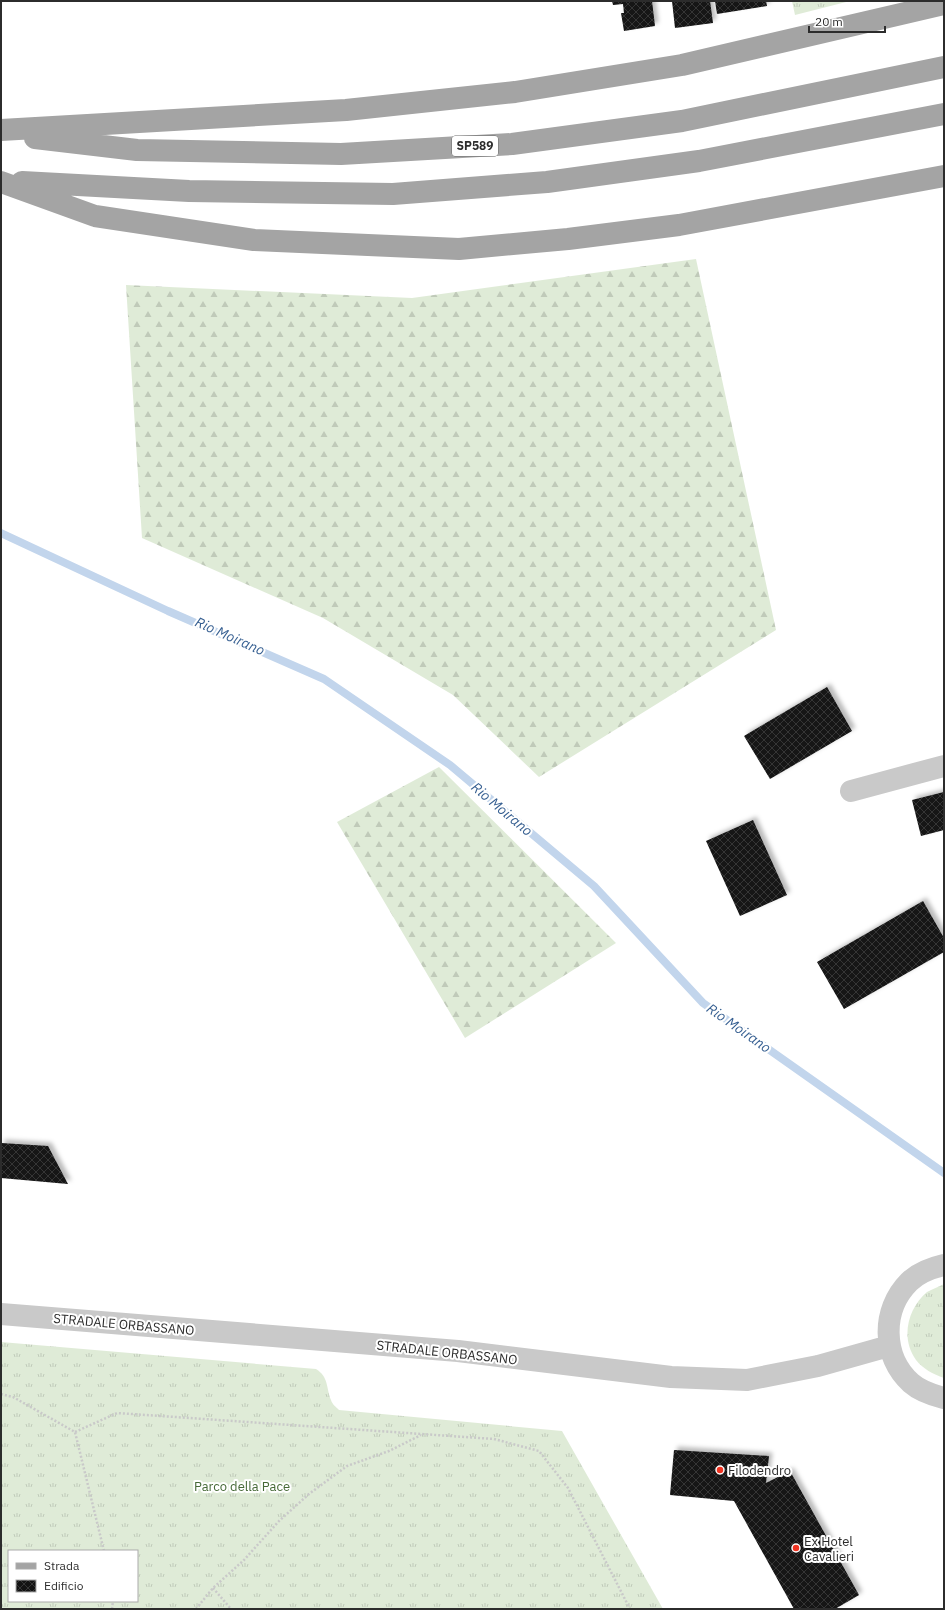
<svg xmlns="http://www.w3.org/2000/svg" width="945" height="1610" viewBox="0 0 945 1610" font-family="'IBM Plex Sans',sans-serif">
<style>
.grass{fill:url(#grass-tufts);fill-rule:evenodd}
.forest{fill:url(#forest-firs)}
.lines{fill:none;stroke-linecap:round;stroke-linejoin:round}
.stream{stroke:#c2d5ec;stroke-width:8}
.building{fill:url(#building-cross-hatch);filter:url(#shadow)}
.path{stroke:#c9c9c9;stroke-width:2.5;stroke-dasharray:2 2;stroke-linecap:butt}
.minor{stroke:#c9c9c9;stroke-width:22}
.major{stroke:#a4a4a4;stroke-width:22}
.poi-dot{fill:#ef3321;stroke:#fff;stroke-width:1.5}
.labels{text-anchor:middle;stroke-width:4;stroke-linejoin:round;paint-order:stroke}
.shield{fill:#fff;stroke:#6b6b6b;stroke-width:1}
.shield-label{font-size:12px;font-weight:bold;fill:#2c2c2c}
.street-label{font-size:13px;fill:#2c2c2c;stroke:#fff}
.poi-label{font-size:13px;fill:#2c2c2c;stroke:#fff;text-anchor:start}
.park-label{font-size:13px;fill:#466937;stroke:#fff}
.water-label{font-size:14px;font-style:italic;fill:#365f91;stroke:#fff}
</style>
<defs>
<pattern id="grass-tufts" width="24" height="20" patternUnits="userSpaceOnUse"><rect width="24" height="20" fill="#dfebd7"/><path d="M3 7l-1-3M5 7V3M7 7l1-3M15 17l-1-3M17 17v-4M19 17l1-3" fill="none" stroke="#c0cab9"/></pattern>
<pattern id="forest-firs" width="22" height="20" patternUnits="userSpaceOnUse"><rect width="22" height="20" fill="#dfebd7"/><path d="M5 1l3.5 6h-7zM16 11l3.5 6h-7z" fill="#c0cab9"/></pattern>
<pattern id="building-cross-hatch" width="8" height="8" patternUnits="userSpaceOnUse"><rect width="8" height="8" fill="#131313"/><path d="M0 0l8 8M0 8l8-8" fill="none" stroke="#363636"/></pattern>
<filter id="shadow"><feDropShadow dx="3.5" dy="-3.5" stdDeviation="2" flood-color="#0004"/></filter>
</defs>
<rect width="100%" height="100%" fill="#fff"/>
<path class="grass" d="M792 1H850L795 15Z
M944 1284V1378C933 1374 923 1369 916 1360 900 1338 908 1308 927 1292 932 1289 939 1287 944 1284Z
M1 1342 316 1369C329 1377 326 1388 331 1400 332 1404 336 1407 339 1410L562 1431 663 1609H1ZM9 1551H137V1601H9Z"/>
<path class="forest" d="M696 259 776 630 539 777 453 695 323 618 142 538 126 285 412 298Z
M439 767 616 943 465 1038 337 822Z"/>
<g class="lines">
<path class="stream" d="M1 533 168 611 324 679 450 765 594 886 703 1003 944 1173"/>
</g>
<path class="building" d="M612 1H652L655 26 624 31 621 13H624L623 4 613 5Z
M672 1H710L713 23 675 28Z
M715 1H766L767 6 717 14Z
M827 687 852 731 770 779 744 736Z
M944 792V830L921 836 912 800Z
M753 820 787 895 740 916 706 841Z
M923 901 944 938V952L844 1009 817 962Z
M1 1143 48 1146 68 1184 1 1178Z
M674 1450 769 1456 766 1483 790 1471 859 1595 835 1609H794L734 1501 670 1495Z"/>
<g class="lines">
<path class="path" d="M1 1394 13 1397 75 1432 104 1551
M75 1432 117 1413 494 1439 539 1451 568 1488 630 1609
M213 1588 231 1609
M112 1609 113 1601
M196 1609 213 1588 244 1560 279 1521 309 1494 347 1466 389 1451 421 1435"/>
<path class="minor" d="M851 791 944 766
M944 1265C931 1268 918 1273 909 1282 881 1310 882 1357 911 1383 920 1391 932 1395 944 1398
M1 1314 458 1351 671 1377 747 1380 818 1366 889 1346"/>
<path class="major" d="M1 130 346 110 515 92 682 65 944 4
M35 138 137 150 341 154 512 144 682 121 944 67
M1 182 95 216 254 240 459 249 568 239 679 225 944 176
M22 182 189 191 393 194 547 182 699 161 944 114"/>
</g>
<g class="poi-dot">
<circle cx="720" cy="1470" r="4"/>
<circle cx="796" cy="1548" r="4"/>
</g>
<g class="labels">
<rect class="shield" x="452" y="136" width="46" height="20" rx="3"/>
<g class="shield-label">
<text x="475" y="150">SP589</text>
</g>
<g class="street-label">
<text transform="translate(124 1324) rotate(5)" y="5">STRADALE ORBASSANO</text>
<text transform="translate(447 1352) rotate(6)" y="5">STRADALE ORBASSANO</text>
</g>
<g class="poi-label">
<text x="728" y="1475">Filodendro</text>
<text x="804" y="1546">Ex Hotel<tspan x="804" dy="15">Cavalieri</tspan></text>
</g>
<g class="park-label">
<text x="242" y="1491">Parco della Pace</text>
</g>
<g class="water-label">
<text transform="translate(230 636) rotate(24)" y="5">Rio Moirano</text>
<text transform="translate(502 809) rotate(40)" y="5">Rio Moirano</text>
<text transform="translate(739 1028) rotate(35)" y="5">Rio Moirano</text>
</g>
</g>
<rect width="945" height="1610" fill="none" stroke="#2c2c2c" stroke-width="4"/>
<rect x="8" y="1550" width="130" height="52" fill="#ffffff" stroke="#ababab"/>
<rect x="16" y="1563" width="20" height="6" fill="#a4a4a4" stroke="#ababab"/>
<text x="44" y="1570" font-size="12" fill="#2c2c2c">Strada</text>
<rect x="16" y="1580" width="20" height="12" fill="url(#building-cross-hatch)" stroke="#ababab"/>
<text x="44" y="1590" font-size="12" fill="#2c2c2c">Edificio</text>
<path d="M809 26v6h76v-6" fill="none" stroke="#2c2c2c" stroke-width="2"/>
<text x="815" y="26" font-size="12" fill="#2c2c2c" stroke="#ffffff" stroke-width="3" paint-order="stroke">20 m</text>
</svg>
